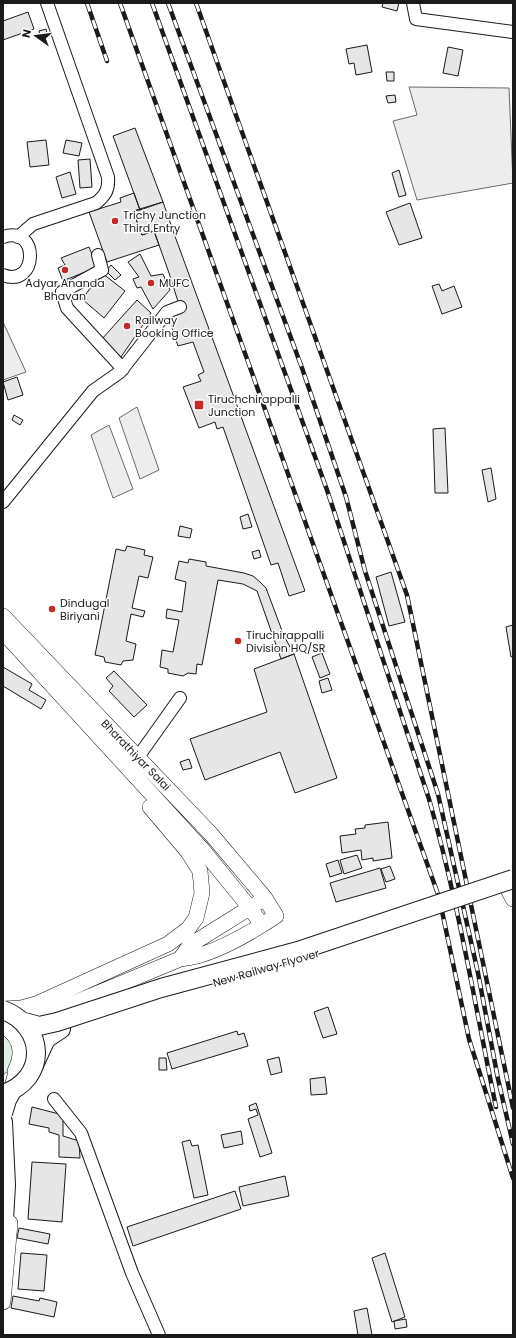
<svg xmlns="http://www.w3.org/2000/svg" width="516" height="1338" viewBox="0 0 516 1338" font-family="Poppins,sans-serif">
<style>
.green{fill:#e0efe3;stroke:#6a6a6a}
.parking{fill:#ededed;stroke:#6a6a6a}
.building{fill:#e6e6e6;stroke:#1a1a1a}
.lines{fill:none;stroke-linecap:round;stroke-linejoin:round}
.minor-casing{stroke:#1a1a1a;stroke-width:14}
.major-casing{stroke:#1a1a1a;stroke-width:16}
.highway-casing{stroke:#1a1a1a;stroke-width:20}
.minor{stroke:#fff;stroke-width:12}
.major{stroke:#fff;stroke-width:15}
.highway{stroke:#fff;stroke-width:18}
.rail-casing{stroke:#1a1a1a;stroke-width:4.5}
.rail{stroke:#fff;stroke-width:3;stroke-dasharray:9;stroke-linecap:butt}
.highway-bridge-casing{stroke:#1a1a1a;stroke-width:20;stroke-linecap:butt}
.highway-bridge{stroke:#fff;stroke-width:18}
.poi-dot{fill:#c62828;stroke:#fff;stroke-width:1.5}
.labels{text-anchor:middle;stroke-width:3;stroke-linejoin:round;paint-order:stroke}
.poi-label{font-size:11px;fill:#1a1a1a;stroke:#fff;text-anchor:start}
.street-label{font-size:11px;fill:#1a1a1a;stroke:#fff}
</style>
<rect width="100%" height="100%" fill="#fff"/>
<path class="green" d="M3 1032 15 1044 13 1067 3 1075Z"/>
<path class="parking" d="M409 87 509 88 513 183 417 200 393 121 417 115Z
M3 322 26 372 3 380Z
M137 407 159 470 140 479 119 418Z
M109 425 133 489 113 498 91 435Z"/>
<path class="building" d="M383 3H399L397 11 382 7Z
M28 12 34 29 3 40V21Z
M46 29 48 37 41 39 39 31Z
M367 45 372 72 356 75 354 63 349 64 346 49Z
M448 47 463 50 458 76 443 73Z
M386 72H394V81H387Z
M395 95 396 102 388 103 386 96Z
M135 128 163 202 140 210 113 136Z
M46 140 49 165 30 167 27 142Z
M66 140 82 143 79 156 63 153Z
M90 159 92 187 80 188 78 160Z
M399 170 406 195 399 197 392 173Z
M70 172 76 194 62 198 56 177Z
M134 193 140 210 133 211 142 235 154 231 159 245 107 262 89 212 121 202 120 198Z
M163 202 176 239 305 591 289 596 278 563 271 565 223 427 217 429 215 422 199 428 183 387 201 381 198 375 204 372 193 342 178 346 168 316 181 311 169 273 154 231 142 235 133 211Z
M410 203 422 238 399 245 386 212Z
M89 247 97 267 63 281 58 268 65 265 61 258Z
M140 254 151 276 163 274 170 290 153 309 141 287 137 288 133 279 139 277 128 262Z
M111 265 121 275 115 280 106 271Z
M102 273 125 291 104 318 82 299Z
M439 284 442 291 454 286 462 307 442 314 432 286Z
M137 300 151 313 121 357 101 340Z
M17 377 23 395 8 400 3 382Z
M14 415 23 420 20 425 12 420Z
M445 428 448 493H435L433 429Z
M491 468 496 499 488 502 482 470Z
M248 514 252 527 243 529 240 517Z
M180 526 192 529 190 538 178 536Z
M127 546 145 550 144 555 153 557 148 578 139 576 132 608 145 611 143 617 131 614 126 641 136 644 133 660 123 661 121 665 105 662 104 657 95 655 116 549 125 551Z
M259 550 261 557 254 559 252 552Z
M189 559 206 562V566L244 573 253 576 260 582 266 588 284 636 294 654 281 659 257 591 243 584 218 580 202 665 197 664 196 674 188 673 183 676 168 673V669L160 667 162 650 173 652 179 620 166 618 167 609 182 612 186 582 175 579 179 561 188 563Z
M391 572 405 622 389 626 376 577Z
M513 625V656L511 657 506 627Z
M322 653 330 674 320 678 312 657Z
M294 654 337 778 295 793 280 752 205 780 190 739 267 712 254 669Z
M3 667 32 684 29 690 46 700 41 709 3 686Z
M114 671 147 705 134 717 109 691 113 686 106 678Z
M328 678 332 690 322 693 319 681Z
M189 759 192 768 183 770 180 762Z
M388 822 392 858 373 861V858L362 860 361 850 342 853 340 836 356 834 355 829 365 828V825Z
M357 855 362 868 344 874 340 860Z
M338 860 342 873 330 877 326 864Z
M390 866 395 879 386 882 381 869Z
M380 868 386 888 336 902 330 883Z
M328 1007 337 1034 323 1038 314 1012Z
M237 1031 238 1035 244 1033 248 1046 172 1069 167 1053Z
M279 1057 282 1072 271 1075 267 1060Z
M159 1058H166L167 1070H159Z
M325 1077 327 1094 311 1095 310 1079Z
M256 1103 272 1153 260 1157 248 1119 258 1115 256 1109 250 1111 249 1106Z
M32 1107 63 1115V1136L79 1141 80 1158 59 1157V1135L49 1132V1128L29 1124Z
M241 1131 243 1144 224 1148 221 1135Z
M190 1140 192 1146 198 1145 208 1195 194 1198 182 1142Z
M32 1162 66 1164 62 1222 28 1219Z
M285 1176 289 1196 243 1206 239 1187Z
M235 1191 241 1209 133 1246 127 1227Z
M19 1228 50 1234 48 1244 17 1238Z
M21 1253 47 1255 44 1291 18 1289Z
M385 1253 405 1317 392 1322 372 1258Z
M13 1296 39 1301 40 1298 57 1302 54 1317 11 1308Z
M367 1308 372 1335H358L354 1311Z
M406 1319 407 1327 395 1329 394 1321Z"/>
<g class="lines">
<defs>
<path id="minor" d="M413 3 416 19 513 32
M3 237C40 224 38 289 3 275
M18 237 33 224 96 203C106 195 109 189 108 177L47 3
M98 255 102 270 62 292 67 308 123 369
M3 502 93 391 120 372 167 312 180 307
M138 757 180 698
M54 1099 81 1133 132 1273 159 1335"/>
<path id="major" d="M3 616 211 834 265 898 276 916C250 933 211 957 180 959L31 1021 3 1023
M3 632 202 849 250 908 262 925
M504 882 513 899
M180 959 190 945 259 902
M3 1009 21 1008 36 1004 168 944 188 929 196 918 202 893 200 871 188 852 150 807
M3 1026C21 1036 24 1053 15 1071
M9 1097 19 1062
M3 1302 10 1223"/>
<path id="highway" d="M34 1065 46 1039 61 1029
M3 1122 6 1185 3 1237"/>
</defs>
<use href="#minor" class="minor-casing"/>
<use href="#major" class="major-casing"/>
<use href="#highway" class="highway-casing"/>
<use href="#minor" class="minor"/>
<use href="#major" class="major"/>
<use href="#highway" class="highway"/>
<defs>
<path id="rail" d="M87 3 107 61
M120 3 439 897 469 1039 513 1178
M152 3 327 490 429 799C458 900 475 1005 496 1107
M168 3 302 368 346 497 365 571 438 794 478 973 498 1079 513 1144
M196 3 407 595 513 1108"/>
</defs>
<use href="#rail" class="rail-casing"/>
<use href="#rail" class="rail"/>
<defs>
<path id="highway-bridge" d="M3 1010C46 1026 48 1079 3 1094
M25 1022 39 1026 57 1022 161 988 298 951 513 879
M3 1113 7 1100 12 1091"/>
</defs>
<use href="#highway-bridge" class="highway-bridge-casing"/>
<use href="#highway-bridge" class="highway-bridge"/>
</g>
<g class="poi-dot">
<circle cx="115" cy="221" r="4"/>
<circle cx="65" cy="270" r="4"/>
<circle cx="151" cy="283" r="4"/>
<circle cx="127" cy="326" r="4"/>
<rect x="194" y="400" width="10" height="10" rx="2"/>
<circle cx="52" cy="609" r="4"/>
<circle cx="238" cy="641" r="4"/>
</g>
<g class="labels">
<g class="poi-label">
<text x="123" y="219">Trichy Junction<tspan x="123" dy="13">Third Entry</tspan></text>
<text x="65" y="287" text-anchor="middle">Adyar Ananda<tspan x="65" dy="13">Bhavan</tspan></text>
<text x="159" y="287">MUFC</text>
<text x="135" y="324">Railway<tspan x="135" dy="13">Booking Office</tspan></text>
<text x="208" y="403">Tiruchchirappalli<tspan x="208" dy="13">Junction</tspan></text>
<text x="60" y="607">Dindugal<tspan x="60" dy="13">Biriyani</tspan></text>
<text x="246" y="639">Tiruchirappalli<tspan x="246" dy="13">Division HQ/SR</tspan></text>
</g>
<g class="street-label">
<text transform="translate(136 755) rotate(46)" y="4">Bharathiyar Salai</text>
<text transform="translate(266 968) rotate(-16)" y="4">New Railway Flyover</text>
</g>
</g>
<rect width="516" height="1338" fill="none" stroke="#1a1a1a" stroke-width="8"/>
<g transform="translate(36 36) rotate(284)" stroke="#ffffff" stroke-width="3" paint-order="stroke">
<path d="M0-3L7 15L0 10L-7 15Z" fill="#1a1a1a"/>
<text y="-6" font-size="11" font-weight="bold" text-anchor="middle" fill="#1a1a1a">N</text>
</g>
</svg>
